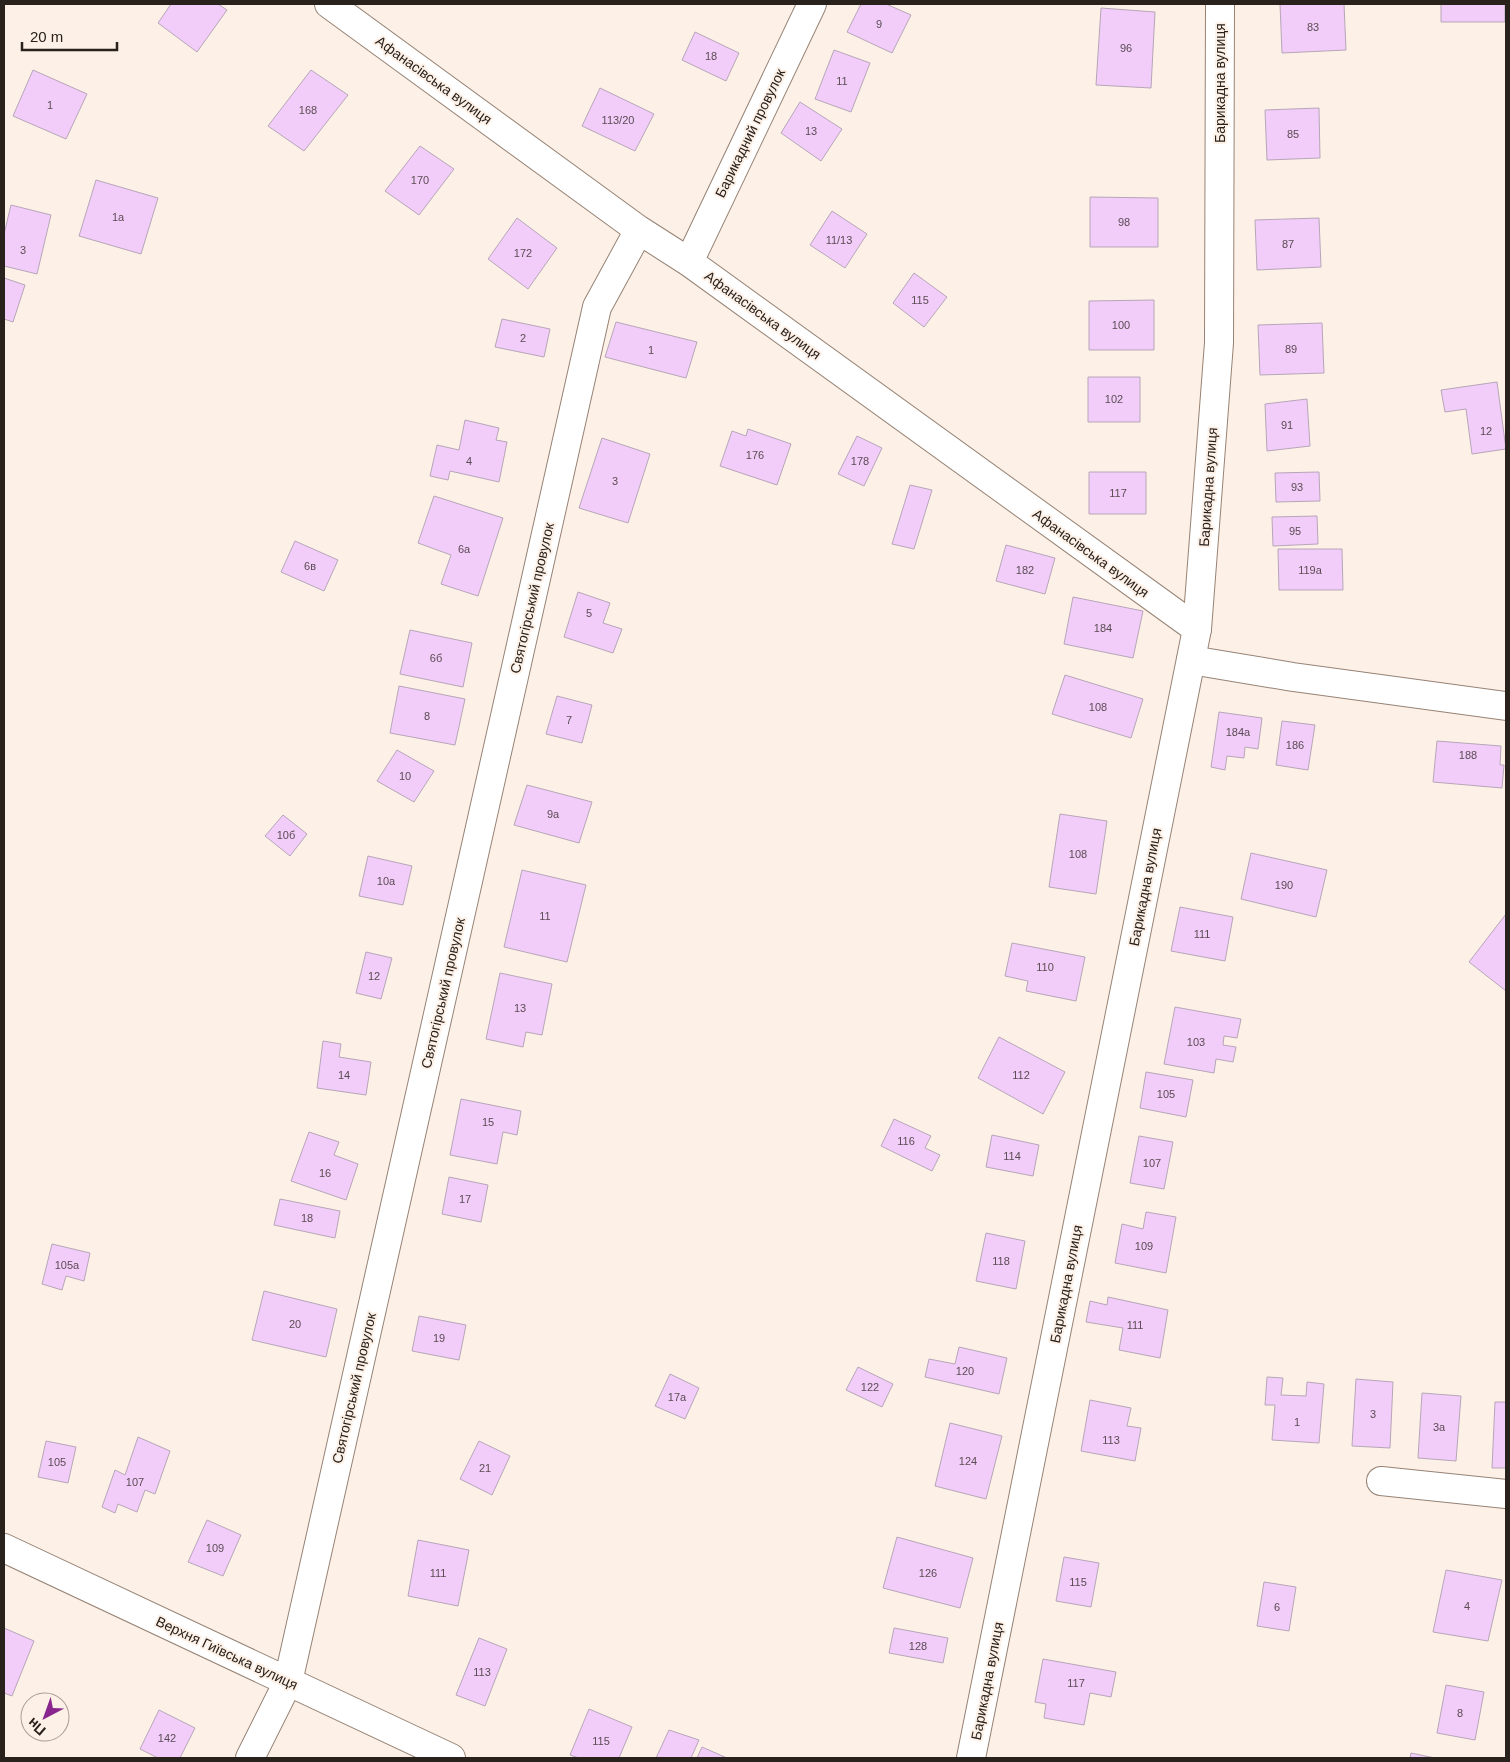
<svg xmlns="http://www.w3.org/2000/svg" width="1510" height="1762" viewBox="0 0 1510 1762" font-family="Arial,sans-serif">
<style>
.building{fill:#f2cdf9;stroke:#b6a6b8}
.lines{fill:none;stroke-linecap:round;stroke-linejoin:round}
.minor-casing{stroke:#968375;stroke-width:30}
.tertiary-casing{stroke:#968375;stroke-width:30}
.minor{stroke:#fff;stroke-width:28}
.tertiary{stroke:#fff;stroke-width:28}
.labels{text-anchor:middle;stroke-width:4;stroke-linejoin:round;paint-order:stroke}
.number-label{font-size:11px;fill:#5b4c53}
.street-label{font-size:14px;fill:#29211c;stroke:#fdf0e7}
</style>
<rect width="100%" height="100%" fill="#fdf0e7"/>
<path class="building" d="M171 4H218L227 10 197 52 158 23Z
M861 4H886L911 15 892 53 847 32Z
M1280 4H1344L1346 50 1282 53Z
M1441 4H1505V22H1441Z
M1101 8 1155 12 1151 88 1096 85Z
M695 32 739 53 726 81 682 60Z
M834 50 870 63 851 112 815 99Z
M33 70 87 94 66 139 13 116Z
M311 70 348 95 304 151 268 126Z
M600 88 654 114 635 151 582 126Z
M800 102 842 129 821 161 781 133Z
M1319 108 1320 158 1267 160 1265 110Z
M420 146 454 169 419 215 385 191Z
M96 180 158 198 141 254 79 236Z
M1090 197 1158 198V247H1090Z
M11 205 51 215 37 274 4 266V234Z
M832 211 867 234 845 268 810 245Z
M517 218 557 248 528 289 488 259Z
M1319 218 1321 267 1257 270 1255 220Z
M914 273 947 297 924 327 893 303Z
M4 278 25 285 13 322 4 319Z
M1154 300V350H1089V301Z
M502 319 550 329 544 357 495 347Z
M616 322 697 342 686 378 605 357Z
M1322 323 1324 373 1260 375 1258 325Z
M1088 377H1140V422H1088Z
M1497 382 1506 449 1472 454 1466 409 1445 412 1441 390Z
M1307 399 1310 446 1267 451 1265 404Z
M465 420 499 428 496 440 507 442 499 482 450 471 448 480 430 476 437 445 459 450Z
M748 429 791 444 777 485 720 466 732 431 746 436Z
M857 436 882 448 864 486 838 474Z
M602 438 650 454 628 523 579 508Z
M1089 472H1146V514H1089Z
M1319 472 1320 501 1276 502 1275 473Z
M910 485 932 490 914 549 892 544Z
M434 496 503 518 478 596 441 584 451 555 418 543Z
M1317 516 1318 544 1273 546 1272 517Z
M295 541 338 560 324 591 281 572Z
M1006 545 1055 558 1045 594 996 581Z
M1278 549H1342L1343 590H1279Z
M578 592 610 603 603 623 622 629 613 653 564 637Z
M1073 597 1143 611 1133 658 1064 644Z
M410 630 472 643 463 687 400 674Z
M1065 675 1143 699 1131 738 1052 714Z
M399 686 465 699 455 745 390 733Z
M557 696 592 705 582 743 546 734Z
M1219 712 1262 718 1258 749 1245 747 1244 758 1227 756 1225 770 1211 767Z
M1282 721 1315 725 1308 770 1276 765Z
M1437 741 1501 746 1500 765H1504L1502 788 1433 782Z
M397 750 434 771 414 802 377 781Z
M527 785 592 802 579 843 514 825Z
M1060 814 1107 821 1096 894 1049 887Z
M283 815 307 834 290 856 265 836Z
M1251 853 1327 870 1316 917 1241 899Z
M368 856 412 866 403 905 359 896Z
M522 870 586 885 567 962 504 947Z
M1180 907 1233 917 1225 961 1171 951Z
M1506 914V991L1469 962Z
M1012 943 1085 957 1076 1001 1026 991 1028 981 1005 976Z
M366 952 392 958 381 999 356 993Z
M500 973 552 984 542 1035 526 1032 523 1047 486 1039Z
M1175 1007 1241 1019 1237 1038 1224 1036 1223 1045 1236 1047 1233 1062 1216 1059 1214 1073 1164 1064Z
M999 1037 1065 1072 1043 1114 978 1078Z
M323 1041 341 1044 339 1057 371 1062 366 1095 317 1088Z
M1146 1072 1193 1080 1186 1117 1140 1108Z
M461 1099 521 1111 517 1135 503 1132 497 1164 450 1155Z
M894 1119 931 1136 925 1148 940 1155 932 1171 881 1146Z
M309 1132 339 1142 334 1155 358 1164 346 1200 291 1181Z
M992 1135 1039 1145 1033 1176 986 1167Z
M1139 1136 1173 1142 1164 1189 1130 1183Z
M449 1177 488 1185 481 1222 442 1214Z
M280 1199 340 1211 335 1238 274 1225Z
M1146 1212 1176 1217 1166 1273 1115 1263 1122 1224 1143 1229Z
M986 1233 1025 1241 1016 1289 976 1281Z
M52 1244 90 1253 84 1281 66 1276 62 1290 42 1284Z
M264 1291 337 1309 326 1357 252 1340Z
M1108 1297 1168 1310 1160 1358 1119 1350 1123 1328 1086 1322 1090 1301 1107 1305Z
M419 1316 466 1325 459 1360 412 1351Z
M959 1347 1007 1358 999 1394 925 1377 929 1359 955 1364Z
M858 1367 893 1384 882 1407 846 1390Z
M670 1374 699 1388 685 1419 655 1406Z
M1267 1377 1283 1378 1281 1395 1306 1396 1307 1382 1324 1384 1319 1443 1272 1440 1275 1405H1265Z
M1356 1379 1393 1382 1390 1448 1352 1446Z
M1422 1393 1461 1396 1456 1461 1418 1458Z
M1090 1400 1131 1408 1127 1426 1141 1428 1135 1461 1081 1451Z
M1495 1402H1506V1468H1492Z
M950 1423 1002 1436 986 1499 935 1486Z
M138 1437 170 1451 155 1494 145 1490 137 1512 118 1504 115 1513 102 1507 115 1470 125 1475Z
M46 1441 76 1447 68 1483 38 1477Z
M479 1441 510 1456 492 1495 460 1479Z
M207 1520 241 1535 223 1576 188 1562Z
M897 1537 973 1558 960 1608 883 1588Z
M418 1540 469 1550 458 1606 408 1596Z
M1064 1557 1099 1563 1091 1607 1056 1601Z
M1446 1570 1502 1580 1488 1641 1433 1632Z
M1264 1582 1296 1587 1289 1631 1257 1626Z
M4 1628 34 1641 12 1696 4 1693Z
M894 1628 948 1638 943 1663 889 1653Z
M479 1638 507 1649 485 1706 456 1695Z
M1043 1659 1116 1672 1111 1697 1090 1693 1084 1725 1044 1718 1046 1704 1035 1702Z
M1446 1685 1484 1692 1475 1740 1437 1733Z
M589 1709 632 1727 619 1758H579L570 1755Z
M159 1710 195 1728 180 1758H158L140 1749Z
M669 1730 699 1740 691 1758H656Z
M702 1747 727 1758H697Z
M1411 1753 1435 1758H1410Z"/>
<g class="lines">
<defs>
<path id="minor" d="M329 4 639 230 689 262 1197 629
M689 262 812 4
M1191 660 1293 677 1506 706
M1381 1481 1506 1494
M250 1758 288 1682 597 307 639 230"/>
<path id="tertiary" d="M4 1548 451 1758
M971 1758 1197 629 1219 343 1220 4"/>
</defs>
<use href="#minor" class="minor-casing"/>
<use href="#tertiary" class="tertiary-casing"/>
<use href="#minor" class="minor"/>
<use href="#tertiary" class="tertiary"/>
</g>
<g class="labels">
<g class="number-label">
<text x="879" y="28">9</text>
<text x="1313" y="31">83</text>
<text x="1126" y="52">96</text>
<text x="711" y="60">18</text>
<text x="842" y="85">11</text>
<text x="50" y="109">1</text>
<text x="308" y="114">168</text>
<text x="618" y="124">113/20</text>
<text x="811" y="135">13</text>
<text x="1293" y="138">85</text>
<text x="420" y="184">170</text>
<text x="118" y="221">1а</text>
<text x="1124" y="226">98</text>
<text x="839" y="244">11/13</text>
<text x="1288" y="248">87</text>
<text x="23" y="254">3</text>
<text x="523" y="257">172</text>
<text x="920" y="304">115</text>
<text x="1121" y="329">100</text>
<text x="523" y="342">2</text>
<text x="1291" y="353">89</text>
<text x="651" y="354">1</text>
<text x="1114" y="403">102</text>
<text x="1287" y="429">91</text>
<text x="1486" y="435">12</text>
<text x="755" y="459">176</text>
<text x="469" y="465">4</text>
<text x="860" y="465">178</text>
<text x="615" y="485">3</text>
<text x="1297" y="491">93</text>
<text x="1118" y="497">117</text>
<text x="1295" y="535">95</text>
<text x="464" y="553">6а</text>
<text x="310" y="570">6в</text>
<text x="1025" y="574">182</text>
<text x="1310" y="574">119а</text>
<text x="589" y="617">5</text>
<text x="1103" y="632">184</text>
<text x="436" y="662">6б</text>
<text x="1098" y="711">108</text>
<text x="427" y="720">8</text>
<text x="569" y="724">7</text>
<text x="1238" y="736">184а</text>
<text x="1295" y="749">186</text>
<text x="1468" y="759">188</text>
<text x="405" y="780">10</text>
<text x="553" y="818">9а</text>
<text x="286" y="839">10б</text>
<text x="1078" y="858">108</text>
<text x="386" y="885">10а</text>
<text x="1284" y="889">190</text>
<text x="545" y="920">11</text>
<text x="1202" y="938">111</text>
<text x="1045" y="971">110</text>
<text x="374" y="980">12</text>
<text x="520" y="1012">13</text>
<text x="1196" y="1046">103</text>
<text x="344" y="1079">14</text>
<text x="1021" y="1079">112</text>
<text x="1166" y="1098">105</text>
<text x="488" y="1126">15</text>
<text x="906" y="1145">116</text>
<text x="1012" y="1160">114</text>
<text x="1152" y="1167">107</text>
<text x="325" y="1177">16</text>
<text x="465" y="1203">17</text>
<text x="307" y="1222">18</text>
<text x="1144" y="1250">109</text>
<text x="1001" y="1265">118</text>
<text x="67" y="1269">105а</text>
<text x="295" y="1328">20</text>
<text x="1135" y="1329">111</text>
<text x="439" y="1342">19</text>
<text x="965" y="1375">120</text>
<text x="870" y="1391">122</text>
<text x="677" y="1401">17а</text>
<text x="1373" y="1418">3</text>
<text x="1297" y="1426">1</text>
<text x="1439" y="1431">3а</text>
<text x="1111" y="1444">113</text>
<text x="968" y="1465">124</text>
<text x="57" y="1466">105</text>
<text x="485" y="1472">21</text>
<text x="135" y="1486">107</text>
<text x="215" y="1552">109</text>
<text x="438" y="1577">111</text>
<text x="928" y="1577">126</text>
<text x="1078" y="1586">115</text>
<text x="1467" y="1610">4</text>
<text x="1277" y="1611">6</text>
<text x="918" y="1650">128</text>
<text x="482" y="1676">113</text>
<text x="1076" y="1687">117</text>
<text x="1460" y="1717">8</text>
<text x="167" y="1742">142</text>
<text x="601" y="1745">115</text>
</g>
<g class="street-label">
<text transform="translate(434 80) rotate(36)" y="5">Афанасівська вулиця</text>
<text transform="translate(1220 83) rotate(-90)" y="5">Барикадна вулиця</text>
<text transform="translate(750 133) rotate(-64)" y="5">Барикадний провулок</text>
<text transform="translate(763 315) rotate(36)" y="5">Афанасівська вулиця</text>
<text transform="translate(1208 487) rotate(-86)" y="5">Барикадна вулиця</text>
<text transform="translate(1091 553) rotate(36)" y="5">Афанасівська вулиця</text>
<text transform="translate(532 598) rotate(-77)" y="5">Святогірський провулок</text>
<text transform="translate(1145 887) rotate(-79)" y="5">Барикадна вулиця</text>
<text transform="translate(443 993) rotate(-77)" y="5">Святогірський провулок</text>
<text transform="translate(1066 1284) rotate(-79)" y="5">Барикадна вулиця</text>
<text transform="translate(354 1388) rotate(-77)" y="5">Святогірський провулок</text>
<text transform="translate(227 1653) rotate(25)" y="5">Верхня Гиївська вулиця</text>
<text transform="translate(987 1681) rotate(-79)" y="5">Барикадна вулиця</text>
</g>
</g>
<rect width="1510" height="1762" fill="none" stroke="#29211c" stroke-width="10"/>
<g transform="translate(45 1717) rotate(221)"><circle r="24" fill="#fdf0e7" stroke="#a89d96"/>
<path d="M0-4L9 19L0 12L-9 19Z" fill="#89268e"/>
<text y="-8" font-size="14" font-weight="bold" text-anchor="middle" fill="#29211c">Пн</text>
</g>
<path d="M22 42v8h95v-8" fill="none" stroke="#29211c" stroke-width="2.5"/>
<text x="30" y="42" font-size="15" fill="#29211c" stroke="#fdf0e7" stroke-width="4" paint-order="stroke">20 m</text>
</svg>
